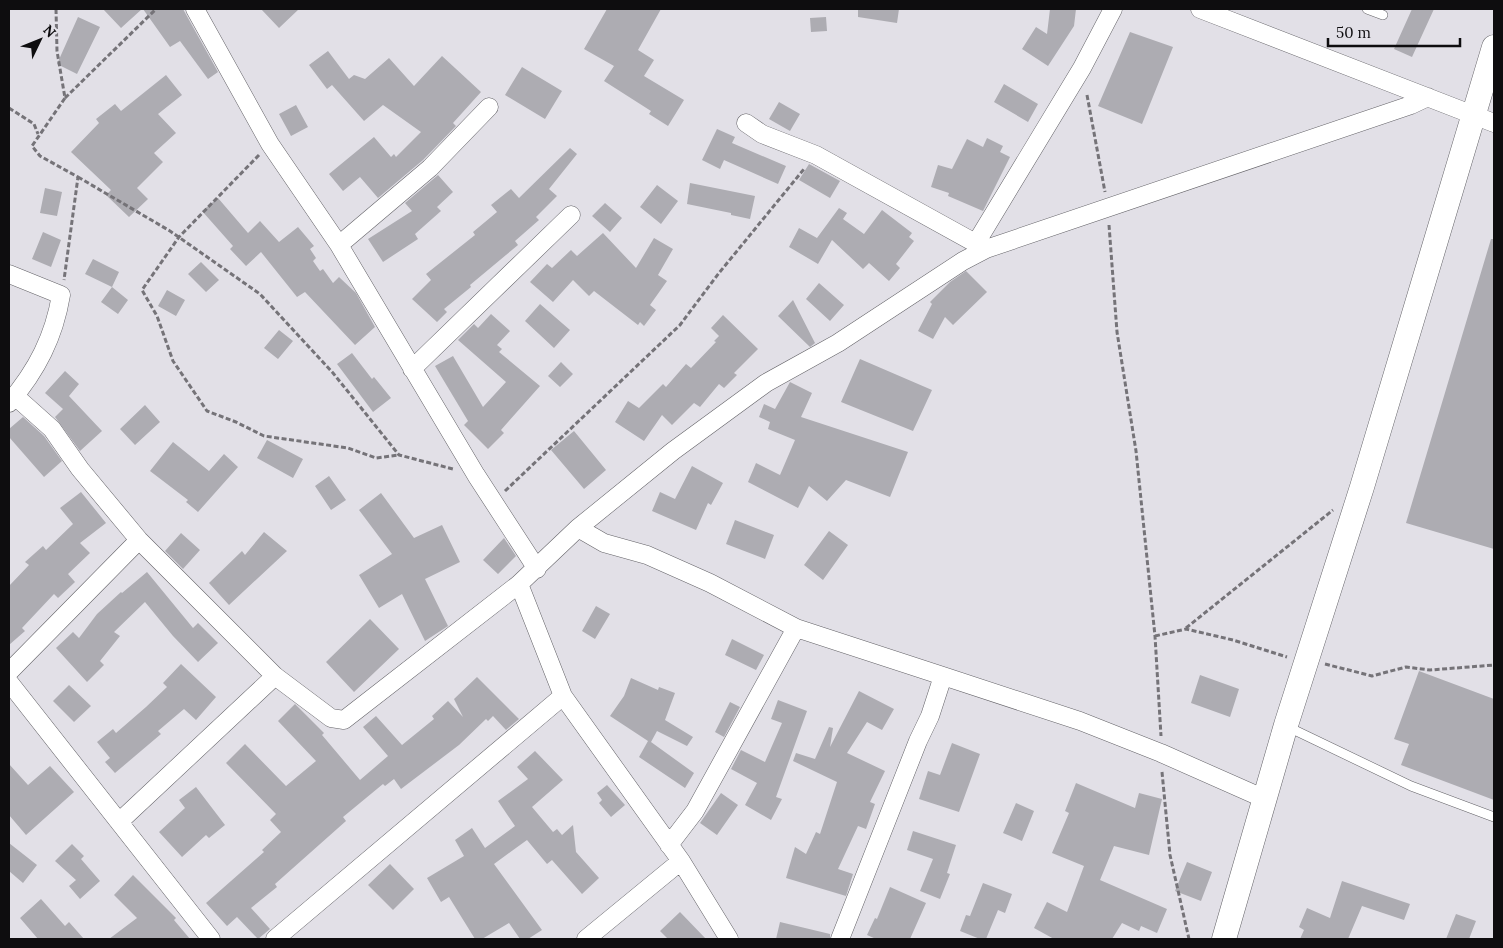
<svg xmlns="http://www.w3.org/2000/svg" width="1503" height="948" viewBox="0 0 1503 948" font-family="Lora,serif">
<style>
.building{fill:#adacb2}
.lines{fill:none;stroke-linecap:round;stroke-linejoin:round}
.lane-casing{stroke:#646368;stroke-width:10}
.street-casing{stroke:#646368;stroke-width:19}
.secondary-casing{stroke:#646368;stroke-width:25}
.path{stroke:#757378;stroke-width:3;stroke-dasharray:5 2.5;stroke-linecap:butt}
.lane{stroke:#fff;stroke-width:9}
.street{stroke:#fff;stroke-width:18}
.secondary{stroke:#fff;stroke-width:24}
</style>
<rect width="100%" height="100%" fill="#e2e0e7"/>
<path class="building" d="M103 9H142L121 28Z
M143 9H183L218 72 208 79 180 41 170 47Z
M261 9H299L279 28Z
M607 9H661L638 50 654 60 644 76 684 100 668 126 649 114 651 111 604 81 614 66 584 49Z
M858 9H899L897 23 858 17Z
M1050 9H1076L1074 26 1048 66 1022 49 1036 27 1047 34Z
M1412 9H1434L1412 57 1394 49Z
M78 17 100 27 77 74 57 64Z
M826 17 827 31 811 32 810 18Z
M1130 32 1173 47 1142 124 1098 106Z
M328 51 349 79 354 75 365 79 389 58 414 86 442 56 481 92 453 123 456 126 423 160 378 198 360 177 343 191 329 174 374 137 391 157 394 154 396 157 421 132 383 105 364 121 332 85 327 89 309 65Z
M522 67 562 91 545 119 505 95Z
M166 75 182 95 158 114 176 133 154 153 163 162 137 188 148 199 129 217 106 195 111 190 71 152 99 123 96 119 115 104 121 111Z
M1004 84 1038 104 1028 122 994 102Z
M779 102 800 114 790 131 769 119Z
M296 105 308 127 291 136 279 114Z
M717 129 735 137 732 143 786 166 778 184 724 160 720 169 702 160Z
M987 138 1003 146 1000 152 1010 157 983 211 948 196 949 193 931 187 938 165 952 169 967 139 983 147Z
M570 148 577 154 549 189 557 196 536 217 539 220 515 241 518 245 470 285 471 287 444 309 447 312 437 322 412 299 431 280 426 274 475 235 473 232 497 212 491 205 511 189 519 198Z
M809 164 840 181 830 198 799 180Z
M438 175 453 192 437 207 441 211 415 234 418 239 383 262 368 239 412 211 405 203Z
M690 183 755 196 750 219 731 215V213L687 204Z
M657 185 678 201 661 224 640 207Z
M45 188 62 192 57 216 40 213Z
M218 198 248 233 260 221 279 242 298 227 314 246 310 249 316 258 313 261 320 271 323 269 333 283 339 277 356 293 375 327 355 345 305 292 297 297 261 252 246 266 230 249 233 246 202 211Z
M605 203 622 218 610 232 592 216Z
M839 208 847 213 843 219 864 234 882 210 912 233 909 237 914 241 896 264 900 268 889 281 869 263 863 269 832 240 818 264 789 247 799 228 817 238Z
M43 232 61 240 51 267 32 259Z
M603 233 636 268 654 238 673 249 658 275 667 281 650 305 656 310 644 326 640 322 638 325 594 291 589 296 573 280 553 302 530 282 547 264 552 268 571 250 577 256Z
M1491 239H1494V549L1406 523Z
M93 259 119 272 112 287 85 274Z
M201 262 219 280 206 292 188 274Z
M966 271 987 292 953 325 945 317 933 339 918 331 932 304 930 302 950 282Z
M819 283 844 305 830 321 806 299Z
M112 287 128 300 118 314 101 302Z
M167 290 185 300 176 316 158 306Z
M793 300 815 343 810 347 778 316Z
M540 304 570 330 554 348 525 321Z
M491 314 510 331 497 345 502 349 499 352 540 386 501 430 504 433 488 449 464 425 468 421 435 366 453 356 483 407 506 382 458 340 474 324 478 328Z
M723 315 758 349 734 373 737 375 724 388 719 384 700 407 694 403 672 425 662 415 644 441 615 422 628 401 639 408 663 384 666 387 686 364 691 368 716 342 714 341 719 336 711 328Z
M279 330 293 341 278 359 264 348Z
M352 353 372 379 374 377 391 398 373 412 337 364Z
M860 359 932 390 913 431 841 402Z
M561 362 573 374 560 387 548 376Z
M65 371 79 384 69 396 102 431 80 451 55 417 63 409 45 393Z
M790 382 812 393 801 417 908 452 890 497 846 480 827 501 809 486 798 508 748 482 756 463 780 475 795 440 768 429 770 422 759 417 764 404 775 409Z
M145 405 160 422 135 445 120 429Z
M23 417 44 436 62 461 44 477 9 437V429Z
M574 431 606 470 584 489 551 450Z
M267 440 303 459 293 478 257 458Z
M173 442 209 471 224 454 238 467 198 512 186 502 188 500 150 471Z
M692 466 723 483 711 505 708 503 696 530 652 511 660 492 675 499Z
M329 476 346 500 331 510 315 486Z
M81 492 106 523 80 543 90 553 68 574 75 582 58 598 54 594 22 628 25 631 9 645V586L29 565 25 562 43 546 46 550 73 524 60 508Z
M381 493 414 538 442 525 460 562 425 579 448 626 425 641 402 594 379 608 359 575 392 554 359 510Z
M735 520 774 535 765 559 726 544Z
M829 531 848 545 823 580 804 565Z
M264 532 287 551 229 605 209 583 242 551 245 555Z
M181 533 200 550 183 569 165 551Z
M504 538 516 556 498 574 483 560Z
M147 572 193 628 198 623 218 643 198 662 173 636 145 602 114 632 120 636 100 661 104 665 87 682 56 648 73 632 79 638 97 614 121 592 122 593Z
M596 606 610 614 595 639 582 631Z
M370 619 399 649 354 692 326 662Z
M732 639 764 655 756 670 725 655Z
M181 664 216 697 196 720 184 709 158 731 161 734 115 773 105 762 110 758 97 742 113 729 116 733 146 707 167 687 163 683Z
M1419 671 1494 699V800L1401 765 1409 744 1394 739Z
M1200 675 1239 689 1230 717 1191 703Z
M477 677 519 719 506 730 493 716 488 721 486 719 459 745 401 789 394 779 385 786 383 784 343 817 346 821 275 884 277 887 251 908 270 929 258 939 237 917 227 926 206 903 264 852 262 850 281 832 270 820 276 814 226 763 245 744 286 786 316 761 278 721 295 704 324 733 322 735 360 780 388 756 363 727 376 716 402 745 434 719 432 716 448 701 463 717 454 699Z
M631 678 658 690 659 687 675 693 665 720 693 737 687 746 657 731 651 742 694 773 685 788 639 757 648 741 610 716 624 696Z
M69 685 91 706 74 722 53 701Z
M859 691 894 709 882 730 867 722 847 753 885 771 870 802 875 804 866 829 858 826 838 869 853 874 846 896 786 878 795 847 806 854 816 832 820 834 837 782 793 761 796 753 815 759 829 727 833 728 830 747Z
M778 700 807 711 776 797 782 799 771 820 745 805 757 783 731 769 741 750 765 762 782 723 771 719Z
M730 702 740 707 724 737 715 732Z
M952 743 980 754 959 812 919 799 928 771 940 775Z
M535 751 563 780 532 807 553 832 557 829 562 835 573 825 576 852 599 878 582 894 552 860 547 864 527 840 494 864 542 930 528 939H520L509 923 482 939H475L449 897 441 902 427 878 464 856 455 840 472 828 485 848 515 826 498 801 528 779 517 767Z
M9 764 28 785 50 766 74 792 26 835 9 815Z
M1076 783 1135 808 1139 793 1162 799 1149 855 1114 846 1100 880 1167 909 1157 933 1141 926 1139 931 1122 923 1112 939H1054L1034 928 1047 902 1067 912 1084 866 1052 853 1069 813 1065 811Z
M607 785 625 805 611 817 599 803 602 800 597 793Z
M196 787 225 825 209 838 206 835 182 857 159 832 185 808 179 800Z
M721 793 738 805 717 835 700 823Z
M1016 803 1034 811 1022 841 1003 833Z
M913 831 956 845 947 873 950 874 940 899 920 891 933 859 907 850Z
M9 843 37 865 23 883 9 871Z
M72 844 84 856 81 859 100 881 80 899 69 886 76 880 55 861Z
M1187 862 1212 872 1201 901 1175 891Z
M390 864 414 889 393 910 368 885Z
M133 875 176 918 174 920 190 939H109L137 918 114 895Z
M1342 881 1410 904 1404 920 1362 906 1348 939H1300L1304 930 1299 927 1307 908 1330 918Z
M983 883 1012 894 1005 913 998 910 986 939H980L960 931 966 915 970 916Z
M890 887 926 903 910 939H876L867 935 875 918 877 919Z
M41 899 65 926 69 922 84 939H38L20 918Z
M680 912 706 939H668L660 931Z
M1456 914 1476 921 1469 939H1446Z
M780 922 830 934V939H776Z"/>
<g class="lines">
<defs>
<path id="lane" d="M1367 9 1383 15
M1286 726 1411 786 1494 817"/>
<path id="street" d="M195 9 270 144 339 245 476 475 537 569
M1200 9 1494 123
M746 123 762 134 816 155 986 249
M976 243 1082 68 1113 9
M339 245 430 168 489 107
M9 274 61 295C54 337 37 370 9 403
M412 369 571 215
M15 396 52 429 80 469 139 540 275 676 331 718 344 720 519 584 578 528 673 451 766 383 838 343 963 261 986 249 1411 105 1428 97
M578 528 604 543 647 555 710 583 796 628
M519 584 563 696 681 861 729 939
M9 672 139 540
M9 682 211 939
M119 822 275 676
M669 845 695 811 796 628 943 676
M275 939 563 696
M586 939 681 861
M840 939 918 741 930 716 943 676 1080 721 1161 753 1265 799"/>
<path id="secondary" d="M1224 939 1286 725 1362 487 1494 47"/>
</defs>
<use href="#lane" class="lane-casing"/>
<use href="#street" class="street-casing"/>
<use href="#secondary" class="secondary-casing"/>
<path class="path" d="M56 9 57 51 65 98 32 146 40 156 78 177 64 280
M1087 95 1105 192
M65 98 156 9
M9 108 34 124 38 134
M259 155 179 237 142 290 157 316 173 361 207 411 236 422 264 436 348 448 376 458 399 455
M78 177 170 231 260 294 333 373 399 455 453 469
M1109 225 1117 332 1136 451 1155 636 1161 736
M505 491 680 325 719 273 804 169
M1186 628 1333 510
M1155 636 1186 629 1233 640 1287 657
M1325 664 1372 676 1406 667 1430 670 1494 665
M1162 772 1170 855 1189 939"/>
<use href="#lane" class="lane"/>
<use href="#street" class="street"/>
<use href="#secondary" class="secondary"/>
</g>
<rect width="1503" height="948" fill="none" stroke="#0e0d0f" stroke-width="20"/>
<g transform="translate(40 40) rotate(47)" stroke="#e2e0e7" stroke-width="4" paint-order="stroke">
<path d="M0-4L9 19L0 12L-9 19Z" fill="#0e0d0f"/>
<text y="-8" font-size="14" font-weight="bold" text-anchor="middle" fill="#0e0d0f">N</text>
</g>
<path d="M1328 38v8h132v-8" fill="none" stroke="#0e0d0f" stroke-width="2.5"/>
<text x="1336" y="38" font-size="15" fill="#0e0d0f" stroke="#e2e0e7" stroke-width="4" paint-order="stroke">50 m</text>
</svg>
